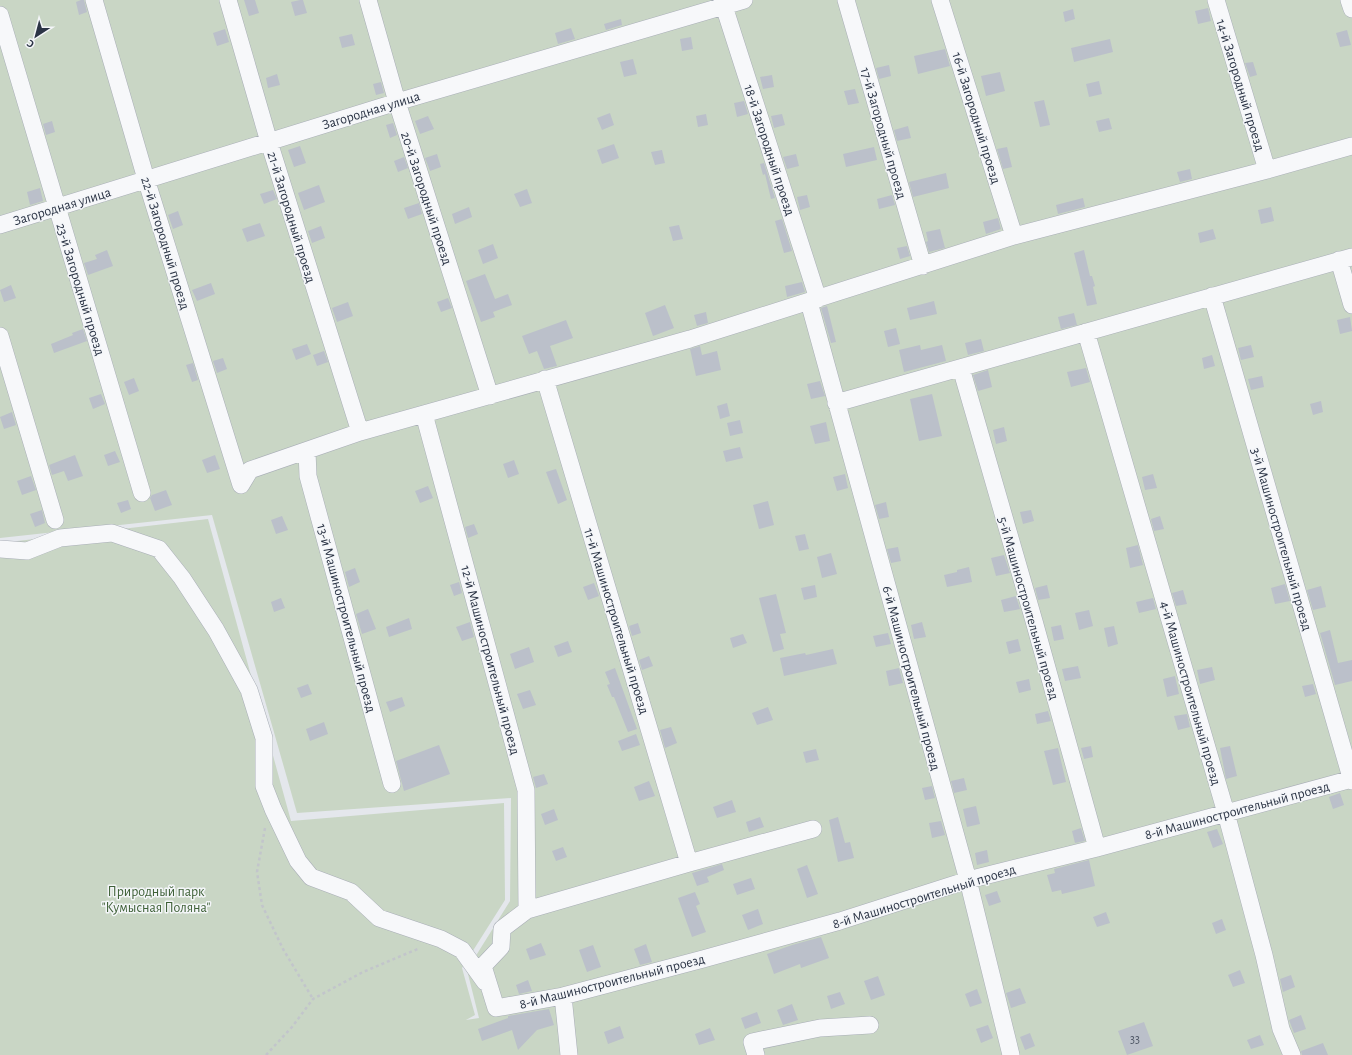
<svg xmlns="http://www.w3.org/2000/svg" width="1352" height="1055" viewBox="0 0 1352 1055" font-family="'Alegreya Sans',sans-serif">
<style>
.green{fill:#c9d6c5}
.building{fill:#bbc0ca}
.lines{fill:none;stroke-linecap:round;stroke-linejoin:round}
.minor-casing{stroke:#a9aeb7;stroke-width:18}
.path{stroke:#c2c5cb;stroke-width:2.5;stroke-dasharray:3 3;stroke-linecap:butt}
.minor{stroke:#f7f8fa;stroke-width:17}
.labels{text-anchor:middle;stroke-width:3;stroke-linejoin:round;paint-order:stroke}
.number-label{font-size:12px;fill:#4f5766}
.street-label{font-size:14px;fill:#2b3445;stroke:#f4f6f9}
.park-label{font-size:14px;fill:#3f6138;stroke:#f4f6f9}
</style>
<rect width="100%" height="100%" fill="#e4e7ec"/>
<path class="green" d="M0 0H1352V1055H0V543L208 519 291 821 504 803 505 900 462 968 475 1015 466 1020 479 1018 467 970 510 901 511 798 297 813 212 515 0 538Z"/>
<path class="building" d="M81 0H84L87 12 79 15 76 2Z
M244 0H255L259 13 249 16Z
M300 0H303L307 13 295 16 291 2Z
M1208 8 1211 21 1198 24 1195 11Z
M1073 9 1075 19 1065 22 1063 12Z
M621 19 622 25 606 30 604 24Z
M571 28 575 39 558 44 555 33Z
M225 29 229 42 217 46 213 33Z
M1347 30 1351 45 1340 47 1336 33Z
M352 34 355 45 342 48 339 37Z
M691 37 693 49 682 51 680 39Z
M1110 39 1113 52 1074 62 1071 48Z
M945 49 950 66 918 74 914 56Z
M633 59 637 74 624 77 620 62Z
M1253 62 1257 75 1250 77 1245 63Z
M889 65 891 76 879 79 876 68Z
M1000 72 1005 91 986 96 981 76Z
M277 74 280 85 268 88 266 78Z
M772 75 774 87 763 89 760 77Z
M1099 81 1102 94 1089 97 1086 84Z
M381 82 384 93 376 95 373 84Z
M855 89 859 103 848 105 844 91Z
M1044 100 1050 125 1040 127 1034 102Z
M744 101 748 114 737 117 734 103Z
M610 113 614 125 602 130 597 118Z
M706 114 708 125 698 127 696 116Z
M782 114 785 125 774 128 771 116Z
M428 116 434 129 420 134 415 121Z
M1109 118 1112 129 1099 132 1096 121Z
M52 121 55 132 46 135 43 124Z
M393 123 397 135 390 138 386 125Z
M908 126 911 138 897 141 894 130Z
M614 144 619 158 602 164 597 150Z
M300 146 306 163 294 167 288 150Z
M874 147 877 160 846 167 843 154Z
M1007 147 1012 167 1003 169 997 149Z
M662 150 665 163 655 165 651 152Z
M437 154 441 167 430 171 425 158Z
M796 154 799 166 787 169 783 157Z
M404 157 408 168 398 172 394 161Z
M764 163 775 198 771 199 765 174 763 175 760 164Z
M1190 169 1192 179 1180 182 1177 172Z
M946 173 949 188 913 197 909 182Z
M319 185 325 202 304 210 298 193Z
M40 188 43 201 30 205 27 192Z
M527 189 532 203 520 207 514 194Z
M273 190 277 199 264 204 260 194Z
M807 195 810 207 800 210 797 197Z
M892 195 895 205 879 209 877 199Z
M1083 198 1085 207 1058 214 1056 205Z
M419 203 422 214 408 219 404 208Z
M469 207 472 217 455 224 452 214Z
M1271 207 1274 221 1261 224 1258 210Z
M178 211 183 225 173 229 168 215Z
M998 218 1001 229 986 234 983 222Z
M782 219 792 251 784 253 775 221Z
M260 223 265 236 247 242 242 229Z
M679 225 683 239 673 241 669 227Z
M321 226 325 238 312 243 308 231Z
M940 229 945 248 929 252 926 242 928 241 926 232Z
M1213 229 1216 239 1200 243 1198 233Z
M493 244 498 258 483 264 478 250Z
M907 246 910 256 900 259 897 248Z
M107 250 113 266 88 275 84 263 97 259 95 255Z
M1084 250 1090 276H1092L1095 286 1093 287 1097 304 1087 306 1074 253Z
M485 274 495 299 508 294 512 305 493 312 495 317 481 322 466 281Z
M802 282 805 292 787 297 785 286Z
M211 283 215 294 197 301 192 290Z
M11 285 16 298 4 302 0 290Z
M448 298 452 308 441 312 437 302Z
M934 301 937 314 910 320 907 308Z
M348 302 353 316 337 322 332 308Z
M665 305 674 328 653 336 645 313Z
M827 306 836 342 831 343 821 308Z
M706 312 708 323 697 326 694 315Z
M1074 313 1077 325 1061 329 1058 317Z
M1350 317 1352 331 1340 334 1337 320Z
M566 320 573 338 550 346 557 366 544 369 537 351 529 354 522 336Z
M896 328 900 344 888 347 884 331Z
M83 329 87 341 54 353 51 344 73 335 72 333Z
M981 339 984 351 968 355 965 343Z
M307 344 311 354 296 360 292 349Z
M920 345 921 350 942 345 946 361 904 372 899 350Z
M1251 345 1254 357 1241 360 1238 348Z
M700 346 702 355 717 351 721 370 696 376 690 349Z
M324 351 328 362 317 366 313 355Z
M1212 355 1215 366 1204 369 1202 358Z
M223 358 227 369 217 373 213 361Z
M193 363 198 380 192 382 186 365Z
M1086 368 1090 382 1071 387 1067 372Z
M988 370 992 387 978 391 973 375Z
M1262 376 1264 387 1251 390 1248 379Z
M134 378 139 391 129 395 124 382Z
M820 381 825 396 811 399 807 384Z
M101 394 105 404 93 409 89 398Z
M932 394 942 436 919 441 910 399Z
M1321 401 1323 412 1313 415 1310 404Z
M727 403 730 416 720 419 717 406Z
M12 412 16 425 4 429 0 417Z
M740 420 743 433 730 436 727 423Z
M826 422 830 441 815 444 810 426Z
M1004 427 1007 441 996 444 993 430Z
M740 447 743 458 726 462 723 451Z
M115 451 120 462 108 466 104 455Z
M75 455 83 476 68 481 64 471 52 475 49 465Z
M215 455 220 469 207 473 202 460Z
M514 460 519 474 508 478 503 464Z
M556 469 567 500 558 504 546 472Z
M845 474 848 488 837 491 833 477Z
M1153 474 1157 488 1145 490 1142 477Z
M31 476 36 490 22 495 17 481Z
M428 486 433 498 420 503 415 491Z
M166 490 172 505 155 511 150 498 152 495Z
M128 500 131 509 121 513 117 503Z
M768 501 774 525 759 529 753 505Z
M886 502 889 517 879 519 875 505Z
M42 510 45 523 35 527 30 514Z
M1031 510 1034 521 1023 524 1020 512Z
M282 516 288 530 276 534 271 520Z
M1160 516 1164 529 1154 531 1151 519Z
M474 524 478 534 468 538 465 527Z
M805 534 809 549 799 551 795 536Z
M1138 545 1143 565 1130 568 1126 548Z
M898 547 901 561 891 563 887 549Z
M831 553 837 574 822 578 817 557Z
M1004 555 1010 573 996 576 991 558Z
M969 567 972 582 947 587 944 575 957 572V570Z
M355 568 360 582 349 587 345 572Z
M459 582 462 593 454 596 450 585Z
M594 583 599 596 588 600 583 587Z
M1285 584 1290 601 1275 604 1271 588Z
M815 585 817 597 804 600 801 588Z
M1047 585 1050 598 1038 600 1035 588Z
M1321 586 1326 607 1313 610 1307 590Z
M1183 590 1187 604 1176 606 1172 593Z
M776 594 786 633 780 634 784 649 773 652 759 598Z
M1016 596 1020 609 1004 612 1001 600Z
M281 598 285 608 274 612 271 602Z
M1153 598 1156 609 1139 613 1136 602Z
M368 609 376 629 362 634 356 614Z
M1089 610 1093 626 1079 630 1075 613Z
M409 618 412 629 389 637 386 627Z
M470 622 474 637 462 641 456 627Z
M922 622 926 637 914 639 911 625Z
M638 623 641 633 632 636 629 626Z
M1061 625 1064 639 1054 641 1051 627Z
M1114 626 1118 644 1108 647 1104 628Z
M1330 630 1338 663 1352 660V681L1335 685 1320 633Z
M888 633 891 644 876 647 873 636Z
M743 634 747 643 733 648 730 638Z
M1018 639 1021 651 1009 654 1006 642Z
M568 641 572 652 558 657 554 646Z
M529 647 534 662 515 669 510 654Z
M833 649 837 664 784 676 780 658 805 653 806 655Z
M649 656 653 666 642 670 639 660Z
M1078 666 1081 678 1065 681 1062 669Z
M1212 667 1215 680 1200 684 1197 670Z
M615 668 637 729 628 732 614 697H612L607 685 610 684 605 672Z
M899 668 903 683 889 686 886 671Z
M1175 676 1179 694 1167 697 1163 679Z
M1029 679 1031 690 1019 693 1016 682Z
M308 684 312 694 301 698 297 688Z
M1313 684 1316 694 1305 697 1302 686Z
M530 690 536 705 523 709 517 694Z
M402 697 405 706 390 712 386 702Z
M768 707 773 720 757 725 752 713Z
M1048 711 1051 721 1037 724 1035 714Z
M1187 714 1190 727 1178 730 1174 716Z
M324 722 328 734 310 741 306 729Z
M671 727 677 743 665 748 660 730Z
M636 734 640 745 622 751 618 741Z
M439 745 450 774 404 791 396 761Z
M1091 746 1093 757 1084 759 1081 748Z
M1230 746 1237 776 1226 779 1220 748Z
M1058 748 1066 782 1053 785 1044 751Z
M816 749 819 760 806 763 803 752Z
M544 774 548 784 536 788 533 777Z
M964 778 967 790 954 793 951 781Z
M649 781 655 796 639 801 634 787Z
M932 786 935 798 925 800 922 788Z
M1340 793 1344 805 1333 809 1329 797Z
M732 800 736 812 717 818 713 807Z
M976 806 980 824 967 827 963 809Z
M554 809 558 820 545 825 541 814Z
M760 817 764 827 749 832 746 822Z
M838 817 845 843 850 842 854 858 838 862 829 820Z
M941 821 945 835 932 838 929 823Z
M1081 828 1085 841 1075 843 1072 831Z
M1217 829 1223 844 1213 848 1207 832Z
M563 847 567 857 556 861 552 851Z
M987 850 989 862 977 865 975 853Z
M1089 860 1095 886 1062 894 1061 890 1052 892 1047 875 1055 873 1054 869Z
M722 864 724 870 707 877 709 882 697 886 692 873Z
M807 865 818 894 807 898 797 869Z
M751 878 755 889 737 895 733 884Z
M997 891 1001 902 989 906 985 895Z
M695 892 700 904 696 906 706 932 692 937 678 898Z
M758 909 763 924 748 930 742 915Z
M1106 912 1110 923 1097 927 1093 917Z
M1222 919 1226 930 1216 934 1212 923Z
M821 937 829 958 801 968 800 964 774 974 767 954 792 945Z
M541 943 546 955 530 960 526 949Z
M646 944 652 962 640 965 634 949Z
M593 945 601 967 587 972 579 950Z
M1240 970 1245 983 1233 987 1228 975Z
M1291 975 1295 987 1283 992 1280 979Z
M878 976 885 995 871 1000 864 981Z
M528 980 532 991 519 994 516 985Z
M1020 988 1026 1003 1011 1008 1006 993Z
M977 989 982 1003 970 1007 965 994Z
M840 992 845 1004 831 1009 827 996Z
M792 1004 798 1020 783 1025 777 1010Z
M549 1009 554 1025 537 1030 518 1050 512 1030 482 1041 478 1029 508 1018V1016Z
M757 1012 761 1023 745 1029 741 1018Z
M1301 1015 1306 1029 1294 1033 1289 1020Z
M1144 1022 1153 1046 1127 1055 1118 1031Z
M988 1025 993 1038 981 1043 976 1029Z
M620 1026 624 1038 608 1044 604 1032Z
M710 1028 715 1040 699 1045 695 1034Z
M1030 1033 1035 1046 1025 1050 1020 1037Z
M1260 1035 1264 1045 1251 1049 1247 1040Z
M1323 1043 1328 1055H1302L1301 1051Z"/>
<g class="lines">
<defs>
<path id="minor" d="M94 0 146 179 241 485
M228 0 269 142 360 432
M368 0 397 102 490 396
M722 0 818 299
M846 0 923 266
M940 0 1014 236
M1216 0 1267 170
M1349 0 1352 9
M0 15 142 493
M0 225 397 102 744 0
M1339 260 1352 305
M1212 296 1352 781
M809 302 968 880 1011 1055
M1086 332 1226 813 1264 955 1281 1029 1292 1055
M0 336 55 520
M961 368 1034 621 1097 848
M545 379 689 863
M836 403 1352 257
M424 414 526 790 527 910
M307 451 308 476 392 784
M241 485 250 470 360 432 690 339 1014 236 1267 170 1352 146
M0 549 27 551 60 538 112 533 159 549 182 578 216 630 249 690 264 738V786L273 809 298 861 311 877 351 892 379 918 441 939 462 950 485 982
M813 829 689 863 527 910 502 929 501 947 483 966 496 1008 563 996 703 959 840 921 968 880 1097 848 1352 779
M563 996 569 1055
M756 1055 752 1042 820 1028 870 1025"/>
</defs>
<use href="#minor" class="minor-casing"/>
<path class="path" d="M265 828 257 872 262 905 283 949 313 999
M266 1055 292 1027 313 999 363 972 420 948"/>
<use href="#minor" class="minor"/>
</g>
<g class="labels">
<g class="number-label">
<text x="1135" y="1043">33</text>
</g>
<g class="street-label">
<text transform="translate(1241 85) rotate(73)" y="5">14-й Загородный проезд</text>
<text transform="translate(371 110) rotate(-17)" y="5">Загородная улица</text>
<text transform="translate(977 118) rotate(73)" y="5">16-й Загородный проезд</text>
<text transform="translate(884 133) rotate(74)" y="5">17-й Загородный проезд</text>
<text transform="translate(770 150) rotate(72)" y="5">18-й Загородный проезд</text>
<text transform="translate(427 198) rotate(72)" y="5">20-й Загородный проезд</text>
<text transform="translate(62 206) rotate(-17)" y="5">Загородная улица</text>
<text transform="translate(292 217) rotate(73)" y="5">21-й Загородный проезд</text>
<text transform="translate(166 243) rotate(73)" y="5">22-й Загородный проезд</text>
<text transform="translate(81 289) rotate(73)" y="5">23-й Загородный проезд</text>
<text transform="translate(1282 539) rotate(74)" y="5">3-й Машиностроительный проезд</text>
<text transform="translate(1029 608) rotate(74)" y="5">5-й Машиностроительный проезд</text>
<text transform="translate(347 618) rotate(75)" y="5">13-й Машиностроительный проезд</text>
<text transform="translate(617 621) rotate(73)" y="5">11-й Машиностроительный проезд</text>
<text transform="translate(491 660) rotate(75)" y="5">12-й Машиностроительный проезд</text>
<text transform="translate(912 678) rotate(75)" y="5">6-й Машиностроительный проезд</text>
<text transform="translate(1191 693) rotate(74)" y="5">4-й Машиностроительный проезд</text>
<text transform="translate(1237 810) rotate(-15)" y="5">8-й Машиностроительный проезд</text>
<text transform="translate(924 896) rotate(-17)" y="5">8-й Машиностроительный проезд</text>
<text transform="translate(612 981) rotate(-14)" y="5">8-й Машиностроительный проезд</text>
</g>
<g class="park-label">
<text x="156" y="896">Природный парк<tspan x="156" dy="16">"Кумысная Поляна"</tspan></text>
</g>
</g>
<g transform="translate(36 36) rotate(216)" stroke="#f4f6f9" stroke-width="3" paint-order="stroke">
<path d="M0-3L7 15L0 10L-7 15Z" fill="#2b3445"/>
<text y="-6" font-size="11" font-weight="bold" text-anchor="middle" fill="#2b3445">С</text>
</g>
</svg>
